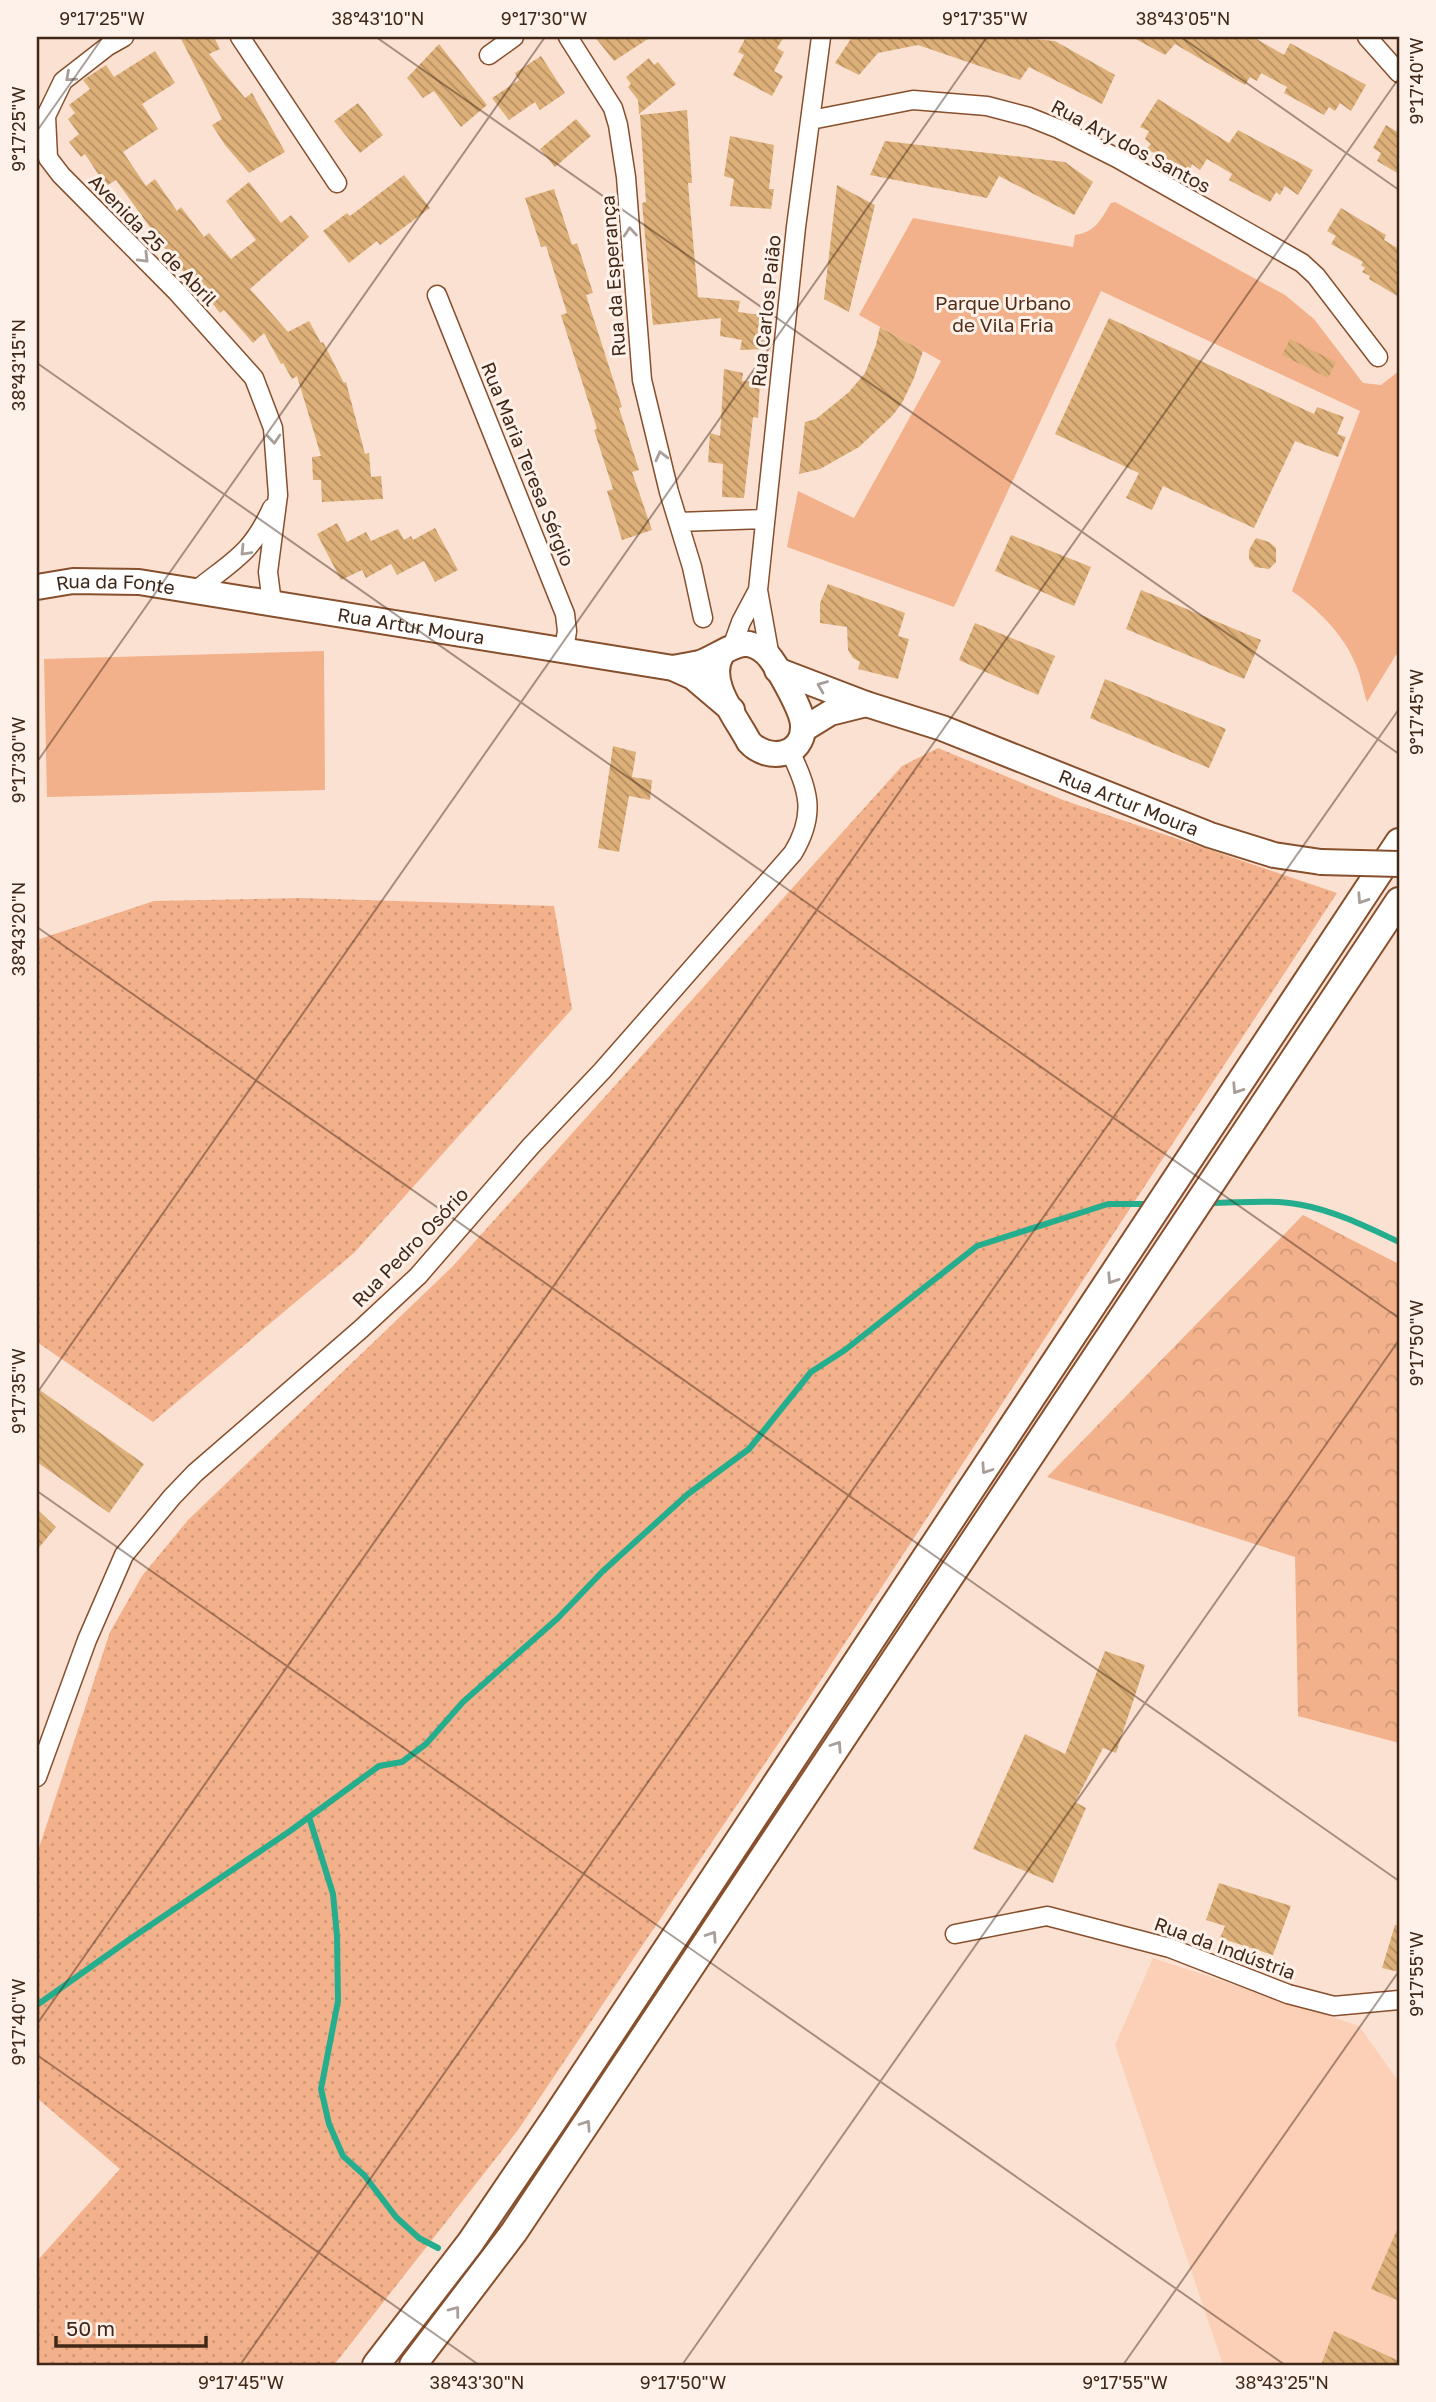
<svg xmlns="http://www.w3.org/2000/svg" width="1436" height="2402" viewBox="0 0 1436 2402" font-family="'Golos Text',sans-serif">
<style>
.built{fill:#fcd0b7}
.grass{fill:url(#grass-dots)}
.forest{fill:url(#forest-crowns)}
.green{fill:#f2b18b}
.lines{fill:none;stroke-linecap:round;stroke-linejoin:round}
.stream{stroke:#25ae8d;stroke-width:6}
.building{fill:url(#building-back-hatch)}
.minor-casing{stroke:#874f2c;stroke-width:21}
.secondary-casing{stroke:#874f2c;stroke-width:28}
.primary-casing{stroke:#874f2c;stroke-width:30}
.minor{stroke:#fff;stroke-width:18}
.secondary{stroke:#fff;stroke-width:24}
.primary{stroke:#fff;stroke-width:26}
.secondary-bridge-casing{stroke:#874f2c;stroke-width:28;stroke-linecap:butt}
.secondary-bridge{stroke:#fff;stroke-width:24}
.oneway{stroke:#a99e98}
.ticks{fill:none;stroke:#402819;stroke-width:2;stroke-opacity:0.45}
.labels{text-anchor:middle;stroke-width:6;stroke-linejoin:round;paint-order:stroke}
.street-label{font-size:19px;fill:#402819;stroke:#fef1e9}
.park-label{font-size:19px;fill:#502d17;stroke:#fef1e9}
.neatline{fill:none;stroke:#402819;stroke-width:2.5}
.ticks-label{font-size:18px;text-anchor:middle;fill:#402819}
</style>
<defs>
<pattern id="grass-dots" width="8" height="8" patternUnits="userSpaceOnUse" patternTransform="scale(1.75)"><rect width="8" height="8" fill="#f2b18b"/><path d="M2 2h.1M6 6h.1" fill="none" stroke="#d19877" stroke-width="1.8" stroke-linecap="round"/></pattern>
<pattern id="forest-crowns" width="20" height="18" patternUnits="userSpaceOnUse" patternTransform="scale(1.75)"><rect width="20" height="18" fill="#f2b18b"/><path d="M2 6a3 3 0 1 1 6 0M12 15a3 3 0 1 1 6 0" fill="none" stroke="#d19877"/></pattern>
<pattern id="building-back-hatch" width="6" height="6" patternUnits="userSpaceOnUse" patternTransform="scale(1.75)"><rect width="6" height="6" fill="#deb079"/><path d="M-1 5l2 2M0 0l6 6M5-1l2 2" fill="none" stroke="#b58f62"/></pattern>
</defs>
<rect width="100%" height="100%" fill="#fbe1d2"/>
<path class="built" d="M1153 1958 1359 2026 1399 2082V2365H1223L1115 2045Z"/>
<path class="grass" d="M938 748 1063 800 1337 893 809 1698 518 2130 334 2365H37V2261L120 2169 37 2098V1854L110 1632 142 1576 188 1520 452 1267 902 766Z
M301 898 554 906 572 1009 354 1253 153 1422 37 1342V940L154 901Z"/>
<path class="forest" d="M1303 1215 1399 1264V1743L1298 1716 1295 1557 1047 1477Z"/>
<path class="green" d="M1115 202 1285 295 1314 319 1363 383 1381 385 1399 371V650L1367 702C1363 690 1361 676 1356 665 1344 635 1318 609 1292 591L1360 411 1101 291 954 607 787 547 798 491 854 518 941 361 859 315 913 218 1073 247 1075 235C1096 232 1101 219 1111 203Z
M324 651 325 790 47 797 44 659Z"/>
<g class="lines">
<path class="stream" d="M1210 1203C1240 1203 1273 1199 1302 1205 1335 1211 1369 1228 1399 1242
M309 1817 333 1894 337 1936 338 2001 321 2089 329 2124 343 2156 364 2175 396 2217 419 2238 438 2248
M37 2005 133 1937 290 1831 379 1766 402 1762 426 1744 463 1702 558 1618 603 1571 688 1494 749 1449 811 1372 845 1350 977 1246 1108 1204H1151"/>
</g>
<path class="building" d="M180 37H214L220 49 209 54 245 98 252 93 285 152 249 173 225 145 212 125 222 119Z
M595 37H651L614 61Z
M746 37H784L777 48 784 52 774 71 783 76 772 96 733 75 744 55 738 52Z
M852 37H1010L1055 41 1115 75 1102 104 1029 67 1020 80 918 45 878 53 859 75 835 63Z
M1132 37H1253L1284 55 1290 43 1366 85 1351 111 1340 103 1335 111 1329 107 1324 115 1284 93 1287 87 1261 73 1257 81 1250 77 1245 85 1175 44 1165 55Z
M439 44 487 105 461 127 434 91 423 98 407 78Z
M155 51 175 83 142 104 158 129 123 152 146 186 155 179 177 211 181 207 204 237 209 233 231 259 256 240 226 201 249 182 281 223 291 215 309 237 250 289 288 332 309 321 321 343 323 342 344 383 346 382 365 454 369 453 371 477 381 476 383 499 322 502 321 480H313L312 457 321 456 297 376 292 379 283 363 281 364 264 333 253 343 224 310 220 313 191 276 189 278 175 262 116 180 106 186 85 154 81 157 69 142 79 134 68 119 75 113 69 105 90 89 83 80 106 65 114 77Z
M541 56 565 93 540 110 535 102 509 120 492 98 519 80 515 73Z
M649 58 654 65 658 62 676 84 639 114 638 100 628 87 631 84 626 77Z
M1158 99 1229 143 1238 130 1313 170 1298 195 1285 186 1280 195 1276 192 1270 202 1229 180 1232 174 1207 159 1200 170 1192 164 1190 170 1146 149 1151 144 1145 139 1149 131 1140 127Z
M358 103 383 135 360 153 334 121Z
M687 110 692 183H688L698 297 740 301 738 312 768 316 765 349 740 350 742 340 720 336 721 318 653 325 642 203 646 202 640 115Z
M576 119 591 136 555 167 540 149Z
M1386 125 1399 133V174L1377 161 1381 153 1373 148Z
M730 136 774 145 769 189H774L771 209 730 206 734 179 724 176Z
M885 141 1065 162 1093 182 1074 215 999 176 987 198 870 175Z
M404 175 430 208 380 245 377 241 349 263 323 231 347 213 350 216Z
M837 185 875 205 849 312 824 299Z
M554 189 572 245 577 243 593 293 586 295 622 407 619 408 639 470 632 472 652 530 622 540 607 491 613 489 594 430 597 429 561 315 567 313 546 246 541 247 525 198Z
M1341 208 1386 235 1384 240 1399 249V297L1369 279 1370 276 1362 272 1365 268 1361 265 1363 262 1331 244 1336 236 1327 231Z
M1109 318 1314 414 1317 407 1344 417 1337 434 1346 437 1338 457 1295 441 1254 528 1163 486 1152 510 1126 498 1139 473 1055 434Z
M880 327 923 351 914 378 902 403 893 415 859 447 820 469 799 474 805 422 816 419 849 392 865 373 876 345Z
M1290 339 1336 362 1328 378 1282 355Z
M724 369 743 373 742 381 760 382 758 418 753 417 744 498 722 497 723 464 708 462 710 433 720 436Z
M337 523 347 542 366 532 371 541 398 529 404 540 411 536 413 540 435 528 458 570 435 582 424 561 397 575 391 564 366 578 362 570 341 580 317 534Z
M1011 535 1091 567 1074 606 995 571Z
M1256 538 1269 542 1276 548V562L1269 569 1255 567 1249 559V550Z
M828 584 905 613 898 636 909 639 898 679 858 669 860 662 853 658 848 650 847 627 820 623V603Z
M1141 590 1261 640 1244 679 1126 629Z
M975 623 1055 656 1038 695 959 660Z
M1105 679 1226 729 1209 768 1090 718Z
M613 746 636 752 632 777 652 780 650 800 629 796 619 852 598 848Z
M37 1388 144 1464 109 1513 37 1462Z
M37 1509 56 1527 37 1550Z
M1105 1651 1145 1665 1116 1753 1103 1748 1075 1802 1086 1808 1053 1883 973 1849 1025 1734 1065 1754Z
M1219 1883 1291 1906 1273 1955 1220 1938 1225 1926 1206 1920Z
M1395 1925H1399V1972L1382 1968Z
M1399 2225V2301L1371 2289Z
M1334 2331 1399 2361V2365H1321Z"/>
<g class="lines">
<defs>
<path id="minor" d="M124 37 108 46 63 81 46 116 48 158 61 175 177 292 254 378 273 428 278 495 268 572 272 603
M240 37 337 183
M568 37 613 108 618 125 626 177 642 380 669 492 692 567 703 618
M1367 37 1399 73
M489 55 514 37
M811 120 913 100 987 106 1029 117 1059 129 1117 158 1302 263 1316 276 1378 357
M437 295 565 614 567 631 564 650
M678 522 765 519
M194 592C232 561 251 555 272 508
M732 647 741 622 758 590
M770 657 758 590 796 227 821 37
M37 1777 87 1640 124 1555 172 1497 195 1473 361 1329 418 1276 530 1147 602 1071 793 853C817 813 808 790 790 751
M955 1934 1047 1916 1170 1948 1288 1994 1334 2006 1399 2000"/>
<g id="secondary">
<path id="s1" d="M37 587 73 581 139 582 673 668 693 677 732 710"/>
<path d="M673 668C682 666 691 665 700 663 715 658 735 642 749 644 758 646 766 652 771 659 780 672 803 711 803 726 804 757 767 762 749 742 736 717 705 681 722 654"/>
<path id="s2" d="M777 670 866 704 942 728 1210 835 1274 855 1321 862"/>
<path d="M804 729 830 713 866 704"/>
</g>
<path id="primary" d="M376 2365 470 2243 555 2118 1399 842
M413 2365 514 2232 588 2121 1399 901"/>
</defs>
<use href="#minor" class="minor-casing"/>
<use href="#secondary" class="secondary-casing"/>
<use href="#primary" class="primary-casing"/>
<use href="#minor" class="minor"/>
<use href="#secondary" class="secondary"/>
<use href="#primary" class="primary"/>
<defs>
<path id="secondary-bridge" d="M1321 862 1399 864"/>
</defs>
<use href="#secondary-bridge" class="secondary-bridge-casing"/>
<use href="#secondary-bridge" class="secondary-bridge"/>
</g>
<defs><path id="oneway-chevron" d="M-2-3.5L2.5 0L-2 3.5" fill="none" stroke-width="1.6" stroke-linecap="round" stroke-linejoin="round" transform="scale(1.75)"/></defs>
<g class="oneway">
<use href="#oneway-chevron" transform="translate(70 77) rotate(138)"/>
<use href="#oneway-chevron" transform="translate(630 232) rotate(-95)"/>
<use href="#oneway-chevron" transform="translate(144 258) rotate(45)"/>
<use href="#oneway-chevron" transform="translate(274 439) rotate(85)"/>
<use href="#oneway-chevron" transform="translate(661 456) rotate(-104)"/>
<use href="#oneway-chevron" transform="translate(245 551) rotate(134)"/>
<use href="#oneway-chevron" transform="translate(822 686) rotate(-158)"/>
<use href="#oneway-chevron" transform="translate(1362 899) rotate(123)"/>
<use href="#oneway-chevron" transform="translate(1237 1089) rotate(123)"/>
<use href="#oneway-chevron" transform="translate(1112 1279) rotate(123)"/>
<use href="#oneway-chevron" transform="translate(986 1469) rotate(124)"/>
<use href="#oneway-chevron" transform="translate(837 1746) rotate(-56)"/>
<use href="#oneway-chevron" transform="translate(712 1936) rotate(-56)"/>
<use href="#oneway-chevron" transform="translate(586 2125) rotate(-56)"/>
<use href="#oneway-chevron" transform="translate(455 2311) rotate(-53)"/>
</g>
<path class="ticks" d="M376 37 1399 754M1181 37 1399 190M37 131 103 37M37 363 1399 1318M37 762 545 37M37 927 1399 1881M37 1393 987 37M37 1491 1285 2365M37 2024 1399 78M37 2055 479 2365M240 2365 1399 709M682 2365 1399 1340M1123 2365 1399 1971"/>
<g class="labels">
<g class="street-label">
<text transform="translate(1131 146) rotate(28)" y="7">Rua Ary dos Santos</text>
<text transform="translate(153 240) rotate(46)" y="7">Avenida 25 de Abril</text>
<text transform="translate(613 276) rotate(-94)" y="7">Rua da Esperança</text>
<text transform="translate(766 311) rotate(-84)" y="7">Rua Carlos Paião</text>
<text transform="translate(528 464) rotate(68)" y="7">Rua Maria Teresa Sérgio</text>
<text dy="7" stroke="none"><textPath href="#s1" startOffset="79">Rua da Fonte</textPath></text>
<text dy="7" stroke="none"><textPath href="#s1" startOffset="378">Rua Artur Moura</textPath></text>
<text dy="7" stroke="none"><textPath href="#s2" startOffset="376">Rua Artur Moura</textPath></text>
<text transform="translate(410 1247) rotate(-46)" y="7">Rua Pedro Osório</text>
<text transform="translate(1225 1948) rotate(20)" y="7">Rua da Indústria</text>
</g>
<g class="park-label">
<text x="1003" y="310">Parque Urbano<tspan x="1003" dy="22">de Vila Fria</tspan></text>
</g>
</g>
<rect width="1436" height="2402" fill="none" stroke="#fef1e9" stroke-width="77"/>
<path d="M56 2336v10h150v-10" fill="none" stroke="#402819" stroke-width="3.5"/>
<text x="66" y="2336" font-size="21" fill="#402819" stroke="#fef1e9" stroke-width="5" paint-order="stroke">50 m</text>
<rect x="38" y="38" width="1360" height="2326" class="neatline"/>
<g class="ticks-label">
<text x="102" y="25">9°17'25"W</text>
<text x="378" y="25">38°43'10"N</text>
<text x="544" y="25">9°17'30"W</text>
<text x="985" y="25">9°17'35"W</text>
<text x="1183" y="25">38°43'05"N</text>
<text transform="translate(1417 81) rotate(-90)" y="6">9°17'40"W</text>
<text transform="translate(19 129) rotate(-90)" y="6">9°17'25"W</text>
<text transform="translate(19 365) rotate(-90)" y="6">38°43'15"N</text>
<text transform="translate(1417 712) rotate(-90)" y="6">9°17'45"W</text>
<text transform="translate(19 760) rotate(-90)" y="6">9°17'30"W</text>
<text transform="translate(19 929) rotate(-90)" y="6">38°43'20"N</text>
<text transform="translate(1417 1343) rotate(-90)" y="6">9°17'50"W</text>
<text transform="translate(19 1391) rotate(-90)" y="6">9°17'35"W</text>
<text transform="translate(1417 1974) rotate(-90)" y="6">9°17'55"W</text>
<text transform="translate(19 2022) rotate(-90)" y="6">9°17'40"W</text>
<text x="241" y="2389">9°17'45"W</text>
<text x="477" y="2389">38°43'30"N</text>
<text x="683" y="2389">9°17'50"W</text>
<text x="1125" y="2389">9°17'55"W</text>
<text x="1282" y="2389">38°43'25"N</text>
</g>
</svg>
